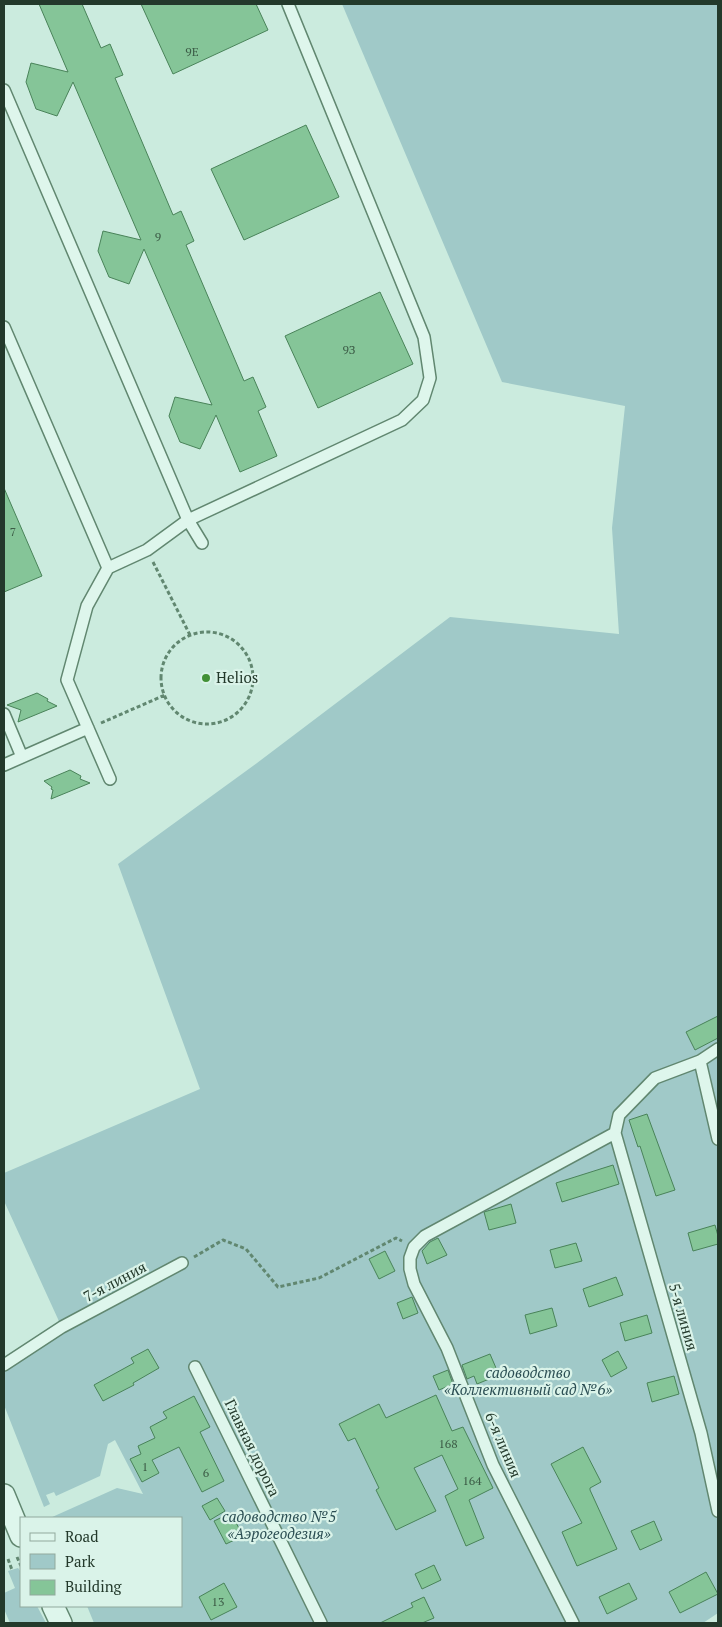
<svg xmlns="http://www.w3.org/2000/svg" width="722" height="1627" viewBox="0 0 722 1627" font-family="'PT Serif',serif">
<style>
.green{fill:#a0c9c8}
.building{fill:#85c598;stroke:#498359}
.lines{fill:none;stroke-linecap:round;stroke-linejoin:round}
.service-casing{stroke:#618770;stroke-width:14}
.minor-casing{stroke:#618770;stroke-width:24}
.path{stroke:#618770;stroke-width:3;stroke-dasharray:4 2.5;stroke-linecap:butt}
.service{stroke:#def6ec;stroke-width:11}
.minor{stroke:#def6ec;stroke-width:21}
.poi-dot{fill:#429036;stroke:#daf3e9;stroke-width:2}
.labels{text-anchor:middle;stroke-width:4.5;stroke-linejoin:round;paint-order:stroke}
.number-label{font-size:12px;fill:#3c5c46}
.poi-label{font-size:15px;fill:#23392b;stroke:#daf3e9;text-anchor:start}
.street-label{font-size:15px;fill:#23392b;stroke:#daf3e9}
.park-label{font-size:15px;font-style:italic;fill:#2b4e53;stroke:#daf3e9}
</style>
<rect width="100%" height="100%" fill="#cbebde"/>
<path class="green" d="M342 4H718V1613L703 1623H94L87 1606H181V1518H50L117 1488 143 1494 115 1440 108 1444 100 1476 56 1496 54 1492 46 1495 50 1504 44 1507 4 1405V1371L63 1330 4 1201V1173L200 1089 118 864 257 763 450 617 619 634 612 528 625 406 502 382Z
M18 1568 21 1572V1606H37L46 1623H10L4 1609V1593L15 1588 8 1571Z"/>
<path class="building" d="M39 4H82L101 48 110 44 123 75 115 78 173 215 181 211 194 241 186 245 244 381 253 377 266 407 258 411 277 456 240 472 216 415 200 449 180 442 169 416 175 397 212 405 144 249 129 284 109 277 98 251 103 231 141 240 73 82 57 116 36 109 26 82 31 63 68 72Z
M141 4H256L268 30 173 74Z
M306 125 339 197 244 240 211 169Z
M380 292 413 364 318 408 285 336Z
M4 488 42 576 4 592Z
M37 693 48 699 47 701 57 706 18 722 21 710 7 705Z
M70 770 81 776 80 779 90 783 51 799 53 790 51 789 52 787 44 781Z
M718 1016V1038L695 1050 686 1032Z
M647 1114 675 1190 656 1196 640 1146 638 1147 629 1120Z
M613 1165 619 1184 562 1202 556 1183Z
M511 1204 516 1223 489 1230 484 1212Z
M715 1225 718 1236V1244L693 1251 688 1233Z
M438 1238 447 1255 427 1264 422 1251 430 1242Z
M576 1243 582 1261 555 1268 550 1250Z
M385 1251 395 1271 379 1279 369 1259Z
M616 1277 623 1295 589 1307 583 1289Z
M412 1297 418 1313 403 1319 397 1303Z
M552 1308 557 1326 530 1334 525 1315Z
M647 1315 652 1333 625 1341 620 1323Z
M148 1349 159 1368 133 1383 134 1385 103 1401 94 1385 134 1363 131 1358Z
M618 1351 627 1368 611 1377 602 1360Z
M490 1354 499 1375 477 1384 474 1376 467 1379 462 1365Z
M448 1370 453 1384 439 1390 433 1376Z
M674 1376 679 1394 652 1402 647 1383Z
M436 1395 452 1431 463 1427 493 1488 469 1500 484 1538 466 1546 445 1496 458 1489 442 1455 414 1468 436 1511 396 1530 376 1490 379 1488 355 1438 348 1441 339 1424 379 1404 386 1418Z
M194 1396 210 1427 200 1432 224 1481 202 1492 179 1447 152 1460 159 1473 142 1482 130 1459 141 1454 138 1446 155 1438 150 1427 167 1418 163 1412Z
M583 1447 601 1482 590 1488V1490L617 1549 577 1566 562 1532 582 1523 551 1464Z
M217 1498 225 1511 210 1520 202 1506Z
M231 1513 243 1536 226 1544 214 1521Z
M654 1521 662 1540 640 1550 631 1531Z
M434 1565 441 1580 422 1589 415 1574Z
M706 1572 718 1594 680 1613 669 1592Z
M224 1583 237 1607 211 1620 199 1597Z
M629 1583 637 1599 607 1614 599 1597Z
M424 1597 434 1618 422 1623H380L413 1607 411 1603Z"/>
<g class="lines">
<defs>
<path id="service" d="M4 90 188 520 202 543
M4 327 108 568
M4 714 22 757
M4 765 88 728
M110 779 67 680 87 606 108 568 147 550 188 520 402 420 423 400 430 378 424 337 288 4
M700 1061 718 1139
M615 1133 701 1433 718 1511
M4 1365 62 1327 182 1263
M195 1367 321 1623
M573 1623 493 1465 447 1348 414 1284 410 1269V1258L414 1247 425 1236 615 1133 619 1115 655 1078 700 1061 718 1049"/>
<path id="minor" d="M4 1495 21 1536
M53 1606 61 1623"/>
</defs>
<use href="#service" class="service-casing"/>
<use href="#minor" class="minor-casing"/>
<path class="path" d="M153 562 190 635
M161 678a46 46 0 1 1 92 0a46 46 0 1 1-92 0Z
M101 723 165 695
M194 1257 223 1240 246 1249 278 1287 319 1278 396 1238 402 1241
M17 1557 21 1566
M8 1559 12 1570"/>
<use href="#service" class="service"/>
<use href="#minor" class="minor"/>
</g>
<circle class="poi-dot" cx="206" cy="678" r="5"/>
<g class="labels">
<g class="number-label">
<text x="192" y="56">9Е</text>
<text x="158" y="241">9</text>
<text x="349" y="354">9З</text>
<text x="13" y="536">7</text>
<text x="448" y="1448">168</text>
<text x="145" y="1471">1</text>
<text x="206" y="1477">6</text>
<text x="472" y="1485">164</text>
<text x="218" y="1606">13</text>
</g>
<g class="poi-label">
<text x="216" y="683">Helios</text>
</g>
<g class="street-label">
<text transform="translate(115 1282) rotate(-28)" y="5">7-я линия</text>
<text transform="translate(683 1317) rotate(74)" y="5">5-я линия</text>
<text transform="translate(503 1445) rotate(67)" y="5">6-я линия</text>
<text transform="translate(252 1448) rotate(64)" y="5">Главная дорога</text>
</g>
<g class="park-label">
<text x="528" y="1378">садоводство<tspan x="528" dy="17">«Коллективный сад №6»</tspan></text>
<text x="279" y="1522">садоводство №5<tspan x="279" dy="17">«Аэрогеодезия»</tspan></text>
</g>
</g>
<rect width="722" height="1627" fill="none" stroke="#23392b" stroke-width="10"/>
<rect x="20" y="1517" width="162" height="90" fill="#daf3e9" stroke="#91a99d"/>
<rect x="30" y="1533" width="25" height="8" fill="#def6ec" stroke="#91a99d"/>
<text x="65" y="1542" font-size="15" fill="#23392b">Road</text>
<rect x="30" y="1554" width="25" height="15" fill="#a0c9c8" stroke="#91a99d"/>
<text x="65" y="1567" font-size="15" fill="#23392b">Park</text>
<rect x="30" y="1580" width="25" height="15" fill="#85c598" stroke="#91a99d"/>
<text x="65" y="1592" font-size="15" fill="#23392b">Building</text>
</svg>
